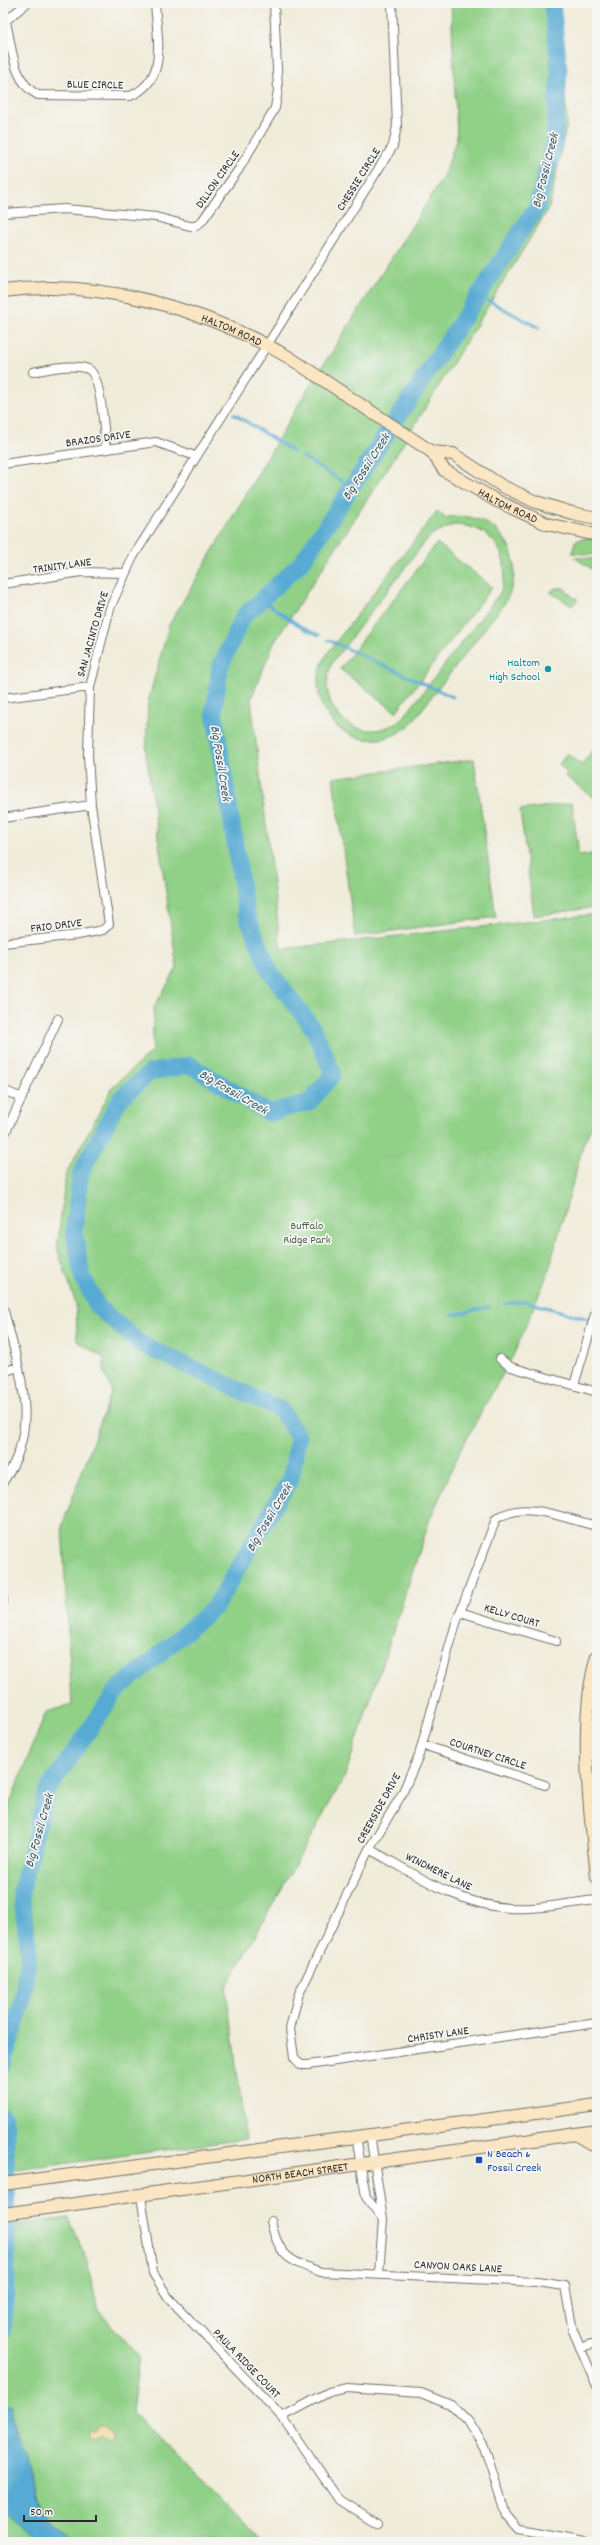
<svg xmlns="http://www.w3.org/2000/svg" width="600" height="2545" viewBox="0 0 600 2545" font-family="Dekko,sans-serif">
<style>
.green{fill:#90d087;stroke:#5e7e59;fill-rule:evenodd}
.sand{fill:#eeda9e;stroke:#8c8264}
.water{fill:#57aad3;stroke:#416a7f}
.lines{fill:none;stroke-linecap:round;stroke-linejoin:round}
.stream{stroke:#57aad3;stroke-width:3}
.river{stroke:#57aad3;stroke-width:17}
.street-casing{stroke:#706f68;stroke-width:10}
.secondary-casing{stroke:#706f68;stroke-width:14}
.street{stroke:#fff;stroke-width:8}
.secondary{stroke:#fbe6c3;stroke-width:12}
.culture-dot{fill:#0f9aa8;stroke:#f6f6f2;stroke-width:1.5}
.transit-dot{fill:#1a4fb4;stroke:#f6f6f2;stroke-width:1.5}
.labels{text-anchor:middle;stroke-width:3.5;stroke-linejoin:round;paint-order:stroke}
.street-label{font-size:12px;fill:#2b2b2b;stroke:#f6f6f2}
.culture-label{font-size:12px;fill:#0d838f;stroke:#f6f6f2;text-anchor:end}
.park-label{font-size:12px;fill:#495d47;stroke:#f6f6f2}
.transit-label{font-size:12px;fill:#164399;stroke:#f6f6f2;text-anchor:start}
.water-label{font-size:13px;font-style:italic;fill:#3a5766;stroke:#f6f6f2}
</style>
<rect width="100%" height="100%" fill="#f6f6f2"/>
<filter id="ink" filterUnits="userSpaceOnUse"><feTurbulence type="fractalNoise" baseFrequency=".025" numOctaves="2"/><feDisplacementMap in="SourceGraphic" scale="8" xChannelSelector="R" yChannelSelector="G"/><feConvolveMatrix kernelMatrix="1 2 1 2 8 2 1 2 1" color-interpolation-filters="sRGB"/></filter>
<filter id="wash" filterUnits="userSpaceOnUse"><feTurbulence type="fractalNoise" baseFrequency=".012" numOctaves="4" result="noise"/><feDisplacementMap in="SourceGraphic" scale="16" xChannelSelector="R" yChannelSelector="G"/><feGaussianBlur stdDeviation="0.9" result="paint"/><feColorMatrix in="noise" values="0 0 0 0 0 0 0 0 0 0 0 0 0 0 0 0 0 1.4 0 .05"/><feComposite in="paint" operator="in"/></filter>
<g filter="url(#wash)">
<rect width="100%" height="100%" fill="#f0ecda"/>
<path class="green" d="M451 3H559L567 123 549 208 393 460 274 643 251 699 281 949 597 914V1116L584 1142 548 1273 514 1354 462 1447 430 1519 345 1776 226 1988 246 2139 3 2172V1820L46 1712 72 1705 62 1526 112 1390 104 1372V1358L77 1341 76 1304 57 1248 66 1173 113 1087 152 1051 154 1007 177 968 146 754 148 702 169 625 304 395 444 176 457 138Z
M437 511 444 516 443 518C497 506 533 558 504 604L410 725C357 768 292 708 329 651ZM454 525C492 524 515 558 500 593L403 718C362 751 312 711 332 663L424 543 434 533Z
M586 538 597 540V555L572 553 575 541Z
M437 543 492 587 396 712 340 669Z
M574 557 597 559V573Z
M555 588H564L574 598 578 599 572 606 550 592Z
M597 745V800L565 776 567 773 559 764 567 753 581 765Z
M474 759 496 917 355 936 333 778Z
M572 803 579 856 597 853V907L534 916 520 810Z
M69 2218 87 2261 98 2310 139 2357 132 2412 188 2466 261 2542H3V2226Z"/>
<path class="sand" d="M98 2425 105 2427 106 2430 112 2433V2440L108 2442 99 2436 92 2439 88 2437V2429L95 2430Z"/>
<path class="water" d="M3 2406H12C10 2433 22 2444 30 2467 35 2482 34 2499 43 2512 50 2523 68 2533 78 2542H39L3 2509Z"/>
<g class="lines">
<path class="stream" d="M478 295 539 328
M234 414 294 452
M303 457 351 487
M262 600 304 629 319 635
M328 640 453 697
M505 1304 524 1301 588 1319
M453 1315 489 1307
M3 2284 7 2280"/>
<path class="river" d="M3 2065 21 2007 29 1953 21 1892 47 1791 116 1691 215 1607 291 1478 298 1437 281 1410 141 1344 98 1307 82 1276 74 1231 81 1172 120 1099 151 1072 190 1065 269 1113 310 1102 333 1074 314 1030 269 970 246 913 214 711 220 667 243 617 302 562 537 207 554 142 559 70 552 3
M3 2116 6 2127 7 2280 3 2331"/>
</g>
</g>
<g filter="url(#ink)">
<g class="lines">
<defs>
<path id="street" d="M6 22C12 47 13 83 38 95L130 96C169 80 157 38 155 3
M3 23 27 3
M3 213 65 209 156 217 190 226H196L202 221 239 169 275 108 278 90 274 3
M33 372C49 369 72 363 88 369 102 375 104 434 106 449
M3 464 156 442 195 456
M3 584 81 572 125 573
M3 698 90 687
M3 818 91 805
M3 943 78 935 103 930 109 924 91 805 88 755 90 687 110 608 133 557 393 146 397 126 392 3
M3 1090 22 1098
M3 1138 58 1019
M500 1359 511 1367 597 1392
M3 1372 18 1367
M574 1385 597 1308
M3 1482C43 1427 18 1367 3 1307
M597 1526C565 1519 526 1499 496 1519L456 1623 419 1755 402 1794 369 1849 298 1996 290 2029 294 2057 301 2065H308L597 2023
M3 1591V1603
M460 1612 556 1641
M423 1745 545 1785
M369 1849C412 1872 458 1905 509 1908 538 1910 568 1903 597 1900
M370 2134 383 2219 379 2274
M356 2136 366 2197 382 2218
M141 2196 153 2273 168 2297 282 2417 339 2500 377 2524
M271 2221C278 2256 289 2261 321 2272L537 2282 565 2286 573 2331 597 2386
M580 2348 597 2342
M282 2417 329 2392 347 2388 421 2393 453 2406 468 2421 484 2446 506 2515 519 2530 584 2542"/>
<g id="secondary">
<path id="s1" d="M3 291C100 278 206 309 290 358L432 452 444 470 497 501 547 524 597 535"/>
<path d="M432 452 453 454 502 486 536 502 572 513 597 518"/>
<path d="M597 1656C578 1719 590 1812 597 1877"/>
<path d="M575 2134 597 2147"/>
<path d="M3 2184 597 2105"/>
<path id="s2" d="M3 2214 597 2131"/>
</g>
</defs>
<use href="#street" class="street-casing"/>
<use href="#secondary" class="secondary-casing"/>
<use href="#street" class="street"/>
<use href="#secondary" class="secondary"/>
</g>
</g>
<circle class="culture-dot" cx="548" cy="669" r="4"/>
<rect class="transit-dot" x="475" y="2156" width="8" height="8" rx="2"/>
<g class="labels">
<g class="street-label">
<text transform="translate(95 84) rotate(1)" y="4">BLUE CIRCLE</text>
<text transform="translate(217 179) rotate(-55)" y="4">DILLON CIRCLE</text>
<text transform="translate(358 179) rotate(-58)" y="4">CHESSIE CIRCLE</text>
<text dy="4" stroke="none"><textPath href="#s1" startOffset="235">HALTOM ROAD</textPath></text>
<text transform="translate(98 438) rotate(-8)" y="4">BRAZOS DRIVE</text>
<text dy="4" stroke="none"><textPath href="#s1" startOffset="565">HALTOM ROAD</textPath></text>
<text transform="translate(62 565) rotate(-8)" y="4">TRINITY LANE</text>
<text transform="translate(92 634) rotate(-74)" y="4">SAN JACINTO DRIVE</text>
<text transform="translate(56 925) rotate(-7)" y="4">FRIO DRIVE</text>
<text transform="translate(512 1615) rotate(17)" y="4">KELLY COURT</text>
<text transform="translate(488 1753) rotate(18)" y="4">COURTNEY CIRCLE</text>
<text transform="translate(378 1808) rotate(-61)" y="4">CREEKSIDE DRIVE</text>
<text transform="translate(439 1871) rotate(26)" y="4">WINDMERE LANE</text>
<text transform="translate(438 2034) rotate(-8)" y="4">CHRISTY LANE</text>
<text dy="4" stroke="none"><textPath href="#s2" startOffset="300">NORTH BEACH STREET</textPath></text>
<text transform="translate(458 2266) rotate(3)" y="4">CANYON OAKS LANE</text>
<text transform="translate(247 2363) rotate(46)" y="4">PAULA RIDGE COURT</text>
</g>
<g class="culture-label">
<text x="540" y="666">Haltom<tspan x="540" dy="14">High School</tspan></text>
</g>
<g class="park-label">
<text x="307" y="1229">Buffalo<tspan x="307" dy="14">Ridge Park</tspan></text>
</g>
<g class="transit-label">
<text x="487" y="2157">N Beach &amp;<tspan x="487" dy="14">Fossil Creek</tspan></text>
</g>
<g class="water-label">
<text transform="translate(544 170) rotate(-76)" y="5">Big Fossil Creek</text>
<text transform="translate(365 466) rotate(-57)" y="5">Big Fossil Creek</text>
<text transform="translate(222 763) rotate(81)" y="5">Big Fossil Creek</text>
<text transform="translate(234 1091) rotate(30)" y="5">Big Fossil Creek</text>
<text transform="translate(268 1517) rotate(-59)" y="5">Big Fossil Creek</text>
<text transform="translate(38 1830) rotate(-74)" y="5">Big Fossil Creek</text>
</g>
</g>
<rect width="600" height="2545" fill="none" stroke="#f6f6f2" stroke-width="16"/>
<path d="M24 2515v6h72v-6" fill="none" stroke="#2b2b2b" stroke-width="2"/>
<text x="30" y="2515" font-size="12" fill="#2b2b2b" stroke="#f6f6f2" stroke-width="3" paint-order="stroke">50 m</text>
</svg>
